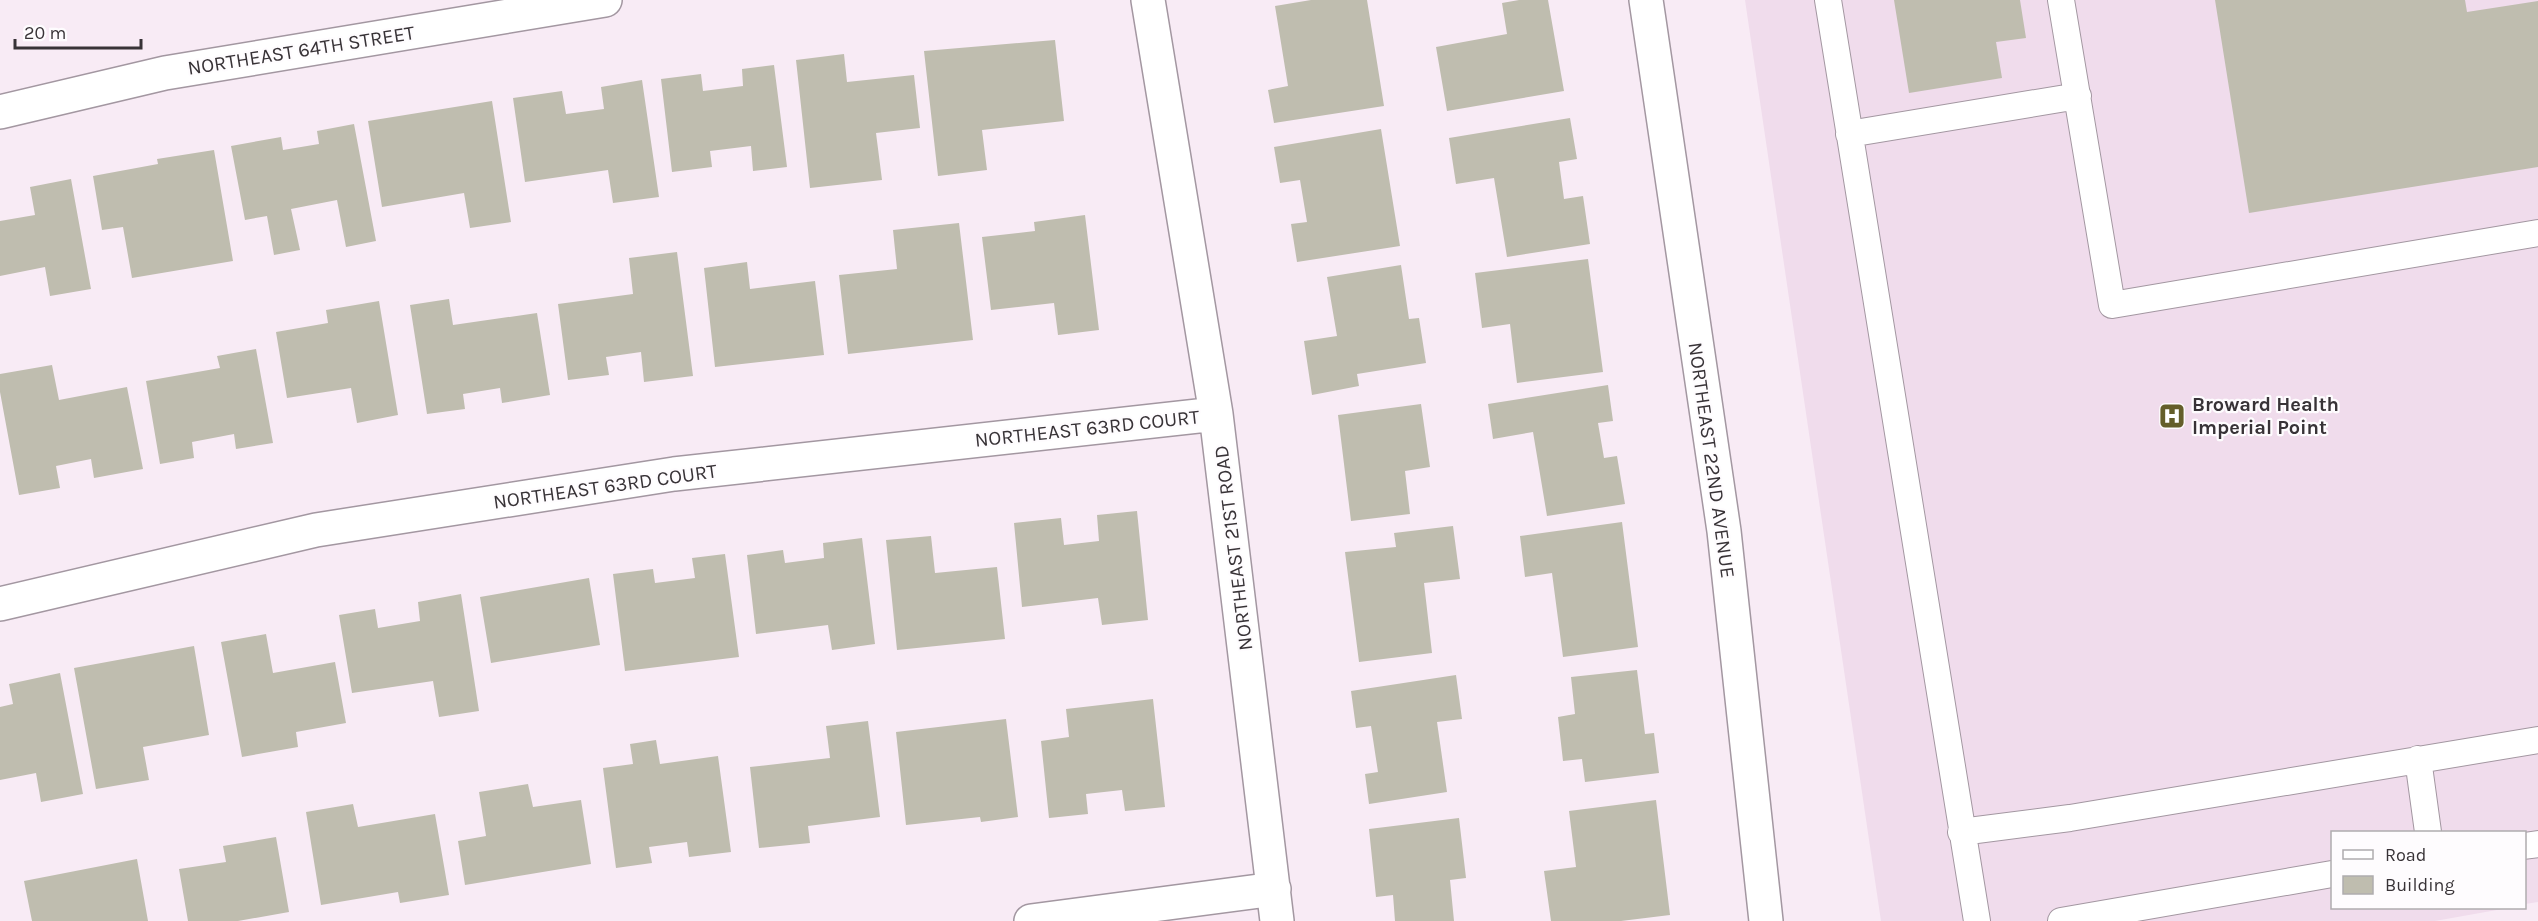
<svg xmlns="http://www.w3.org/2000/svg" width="2538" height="921" viewBox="0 0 2538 921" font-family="Karla,sans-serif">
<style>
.built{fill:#f0dcec}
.building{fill:#bfbdaf}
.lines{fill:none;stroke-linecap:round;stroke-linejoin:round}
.lane-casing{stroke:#a397a1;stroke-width:28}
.street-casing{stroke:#a397a1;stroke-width:36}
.lane{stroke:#fff;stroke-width:26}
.street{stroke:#fff;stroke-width:33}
.labels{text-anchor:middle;stroke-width:4.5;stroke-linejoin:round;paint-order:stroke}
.street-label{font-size:20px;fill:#383337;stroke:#fefcfe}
.poi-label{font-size:20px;font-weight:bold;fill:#383337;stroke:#fefcfe;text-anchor:start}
</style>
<rect width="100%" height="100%" fill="#f8ebf5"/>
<path class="built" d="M1745 0H2538V902L2525 904 2524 832H2332V908H2508L2435 921H1881Z"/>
<path class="building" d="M1311 0H1367L1384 106 1274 123 1268 90 1288 86 1275 6Z
M1519 0H1548L1564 91 1447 111 1436 47 1507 34 1502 3Z
M1894 0H2020L2026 38 1996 42 2002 78 1909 93Z
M2215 0H2465L2467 12 2538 1V167L2249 213Z
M1055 40 1064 121 982 130 987 170 938 176 924 51Z
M844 54 847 82 914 75 920 128 876 133 882 180 810 188 796 60Z
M774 65 787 167 753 171 751 146 710 151 712 167 672 172 661 79 701 74 703 91 743 86 742 69Z
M642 80 659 197 613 203 608 170 525 182 513 98 562 91 566 114 604 109 601 87Z
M492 101 511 222 470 228 464 193 382 207 368 121Z
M1570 118 1577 159 1559 162 1564 199 1583 196 1590 244 1507 257 1494 178 1456 184 1449 138Z
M354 124 376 241 346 247 337 200 291 209 300 250 274 255 267 216 245 220 231 146 281 137 283 150 319 144 317 131Z
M1381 129 1400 246 1297 262 1291 224 1307 222 1300 180 1280 183 1274 147Z
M214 150 233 261 132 278 123 227 102 230 93 176 158 164 157 159Z
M71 179 91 289 50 296 45 267 0 276V221L35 215 30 187Z
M1085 215 1099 330 1058 335 1054 303 991 310 982 237 1035 231 1034 222Z
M959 223 973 340 848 354 839 275 897 269 893 230Z
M677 252 693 376 644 382 641 352 606 357 609 375 568 380 558 304 633 294 629 258Z
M1588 259 1603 372 1517 383 1510 324 1482 328 1475 273Z
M747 262 750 289 815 281 824 355 715 367 704 268Z
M1401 265 1409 319 1419 318 1426 363 1357 374 1359 386 1312 395 1304 341 1337 336 1327 277Z
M449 299 453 325 537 313 550 395 502 403 500 388 463 394 465 409 427 414 410 305Z
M379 301 398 415 357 423 351 388 287 398 276 332 328 323 326 310Z
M256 349 273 443 236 449 234 434 192 442 194 458 160 464 146 381 220 368 217 356Z
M52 365 59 400 127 387 143 469 94 478 91 459 56 466 60 488 19 495 0 392V374Z
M1608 385 1613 421 1598 423 1604 458 1617 456 1625 504 1547 516 1533 432 1493 439 1488 404Z
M1421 404 1430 467 1405 471 1410 514 1351 521 1338 415Z
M1137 511 1148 620 1102 625 1098 598 1022 607 1014 523 1061 518 1064 545 1099 541 1097 515Z
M1622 522 1638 647 1563 657 1552 573 1525 577 1520 536Z
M1453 526 1460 579 1424 583 1432 653 1359 662 1345 552 1396 547 1394 533Z
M931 536 935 573 997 567 1005 639 897 650 886 540Z
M862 538 875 644 832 650 828 625 756 634 747 555 783 550 785 563 824 558 823 543Z
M725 554 739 657 625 671 613 574 653 569 655 583 695 578 692 558Z
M589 578 600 645 491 663 480 597Z
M461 594 479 711 439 717 433 681 352 693 339 615 375 609 378 628 420 621 418 602Z
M266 634 273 673 335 662 346 723 296 732 298 747 242 757 221 642Z
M194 646 209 735 143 747 149 780 96 789 74 668Z
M1637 670 1645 734 1654 733 1659 773 1585 782 1582 759 1563 761 1558 717 1575 714 1571 677Z
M60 673 83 794 41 802 36 773 0 780V707L13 704 9 684Z
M1456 675 1462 719 1437 722 1447 792 1369 804 1365 774 1378 772 1371 726 1356 728 1351 691Z
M1153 699 1165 807 1125 811 1122 790 1086 794 1088 814 1049 818 1041 741 1069 737 1066 709Z
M1006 719 1018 817 981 822 980 817 906 825 896 732Z
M868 721 880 817 808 826 810 843 759 848 750 767 830 758 826 726Z
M656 740 660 764 718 756 731 852 689 857 687 842 649 847 652 863 616 868 603 768 633 764 630 744Z
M528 784 533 807 581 800 591 864 465 885 458 841 486 836 479 792Z
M1656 800 1670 915 1621 921H1551L1544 871 1576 867 1569 811Z
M353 804 358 827 435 814 449 895 400 903 398 892 321 905 306 812Z
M1459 818 1466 878 1450 880 1454 921H1395L1393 895 1376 897 1369 829Z
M276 837 289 912 238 921H188L179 869 226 862 223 846Z
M137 859 148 921H32L24 881Z"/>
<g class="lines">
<defs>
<path id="lane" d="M1828 0 1977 921
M2061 0 2112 305 2538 233
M1849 134 2078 96
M2418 759 2428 832
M1961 832 2070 818 2538 740
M2524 846 2538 844
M2061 921 2332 874"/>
<path id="street" d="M1148 0 1216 414 1277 921
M1646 0 1724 531 1766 921
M0 112 165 73 605 0
M0 604 316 530 674 474 1216 414
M1031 921 1274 889"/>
</defs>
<use href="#lane" class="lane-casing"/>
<use href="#street" class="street-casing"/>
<use href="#lane" class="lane"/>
<use href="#street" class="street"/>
</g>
<defs>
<symbol id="hospital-square" viewBox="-11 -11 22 22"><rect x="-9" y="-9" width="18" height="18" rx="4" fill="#645e2a" stroke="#fefcfe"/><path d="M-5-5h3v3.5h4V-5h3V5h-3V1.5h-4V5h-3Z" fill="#fff"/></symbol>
</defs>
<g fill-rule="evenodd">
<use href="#hospital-square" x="2157" y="401" width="30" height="30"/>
</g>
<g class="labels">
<g class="street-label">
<text transform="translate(301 50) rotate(-9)" y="7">NORTHEAST 64TH STREET</text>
<text transform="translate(1087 428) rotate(-6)" y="7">NORTHEAST 63RD COURT</text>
<text transform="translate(1712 460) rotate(82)" y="7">NORTHEAST 22ND AVENUE</text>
<text transform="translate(605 486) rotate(-8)" y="7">NORTHEAST 63RD COURT</text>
<text transform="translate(1233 548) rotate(-97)" y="7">NORTHEAST 21ST ROAD</text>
</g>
<g class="poi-label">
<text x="2192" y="411">Broward Health<tspan x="2192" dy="23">Imperial Point</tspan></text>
</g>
</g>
<rect x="2331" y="831" width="195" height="78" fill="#fefcfe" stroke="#afacae" stroke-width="1.5"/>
<rect x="2343" y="850" width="30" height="9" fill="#ffffff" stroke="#afacae" stroke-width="1.5"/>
<text x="2385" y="861" font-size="18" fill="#383337">Road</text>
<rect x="2343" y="876" width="30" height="18" fill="#bfbdaf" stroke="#afacae" stroke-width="1.5"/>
<text x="2385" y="891" font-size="18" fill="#383337">Building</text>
<path d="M15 39v9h126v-9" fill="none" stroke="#383337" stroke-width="3"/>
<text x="24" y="39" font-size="18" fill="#383337" stroke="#fefcfe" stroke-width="4.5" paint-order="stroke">20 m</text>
</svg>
